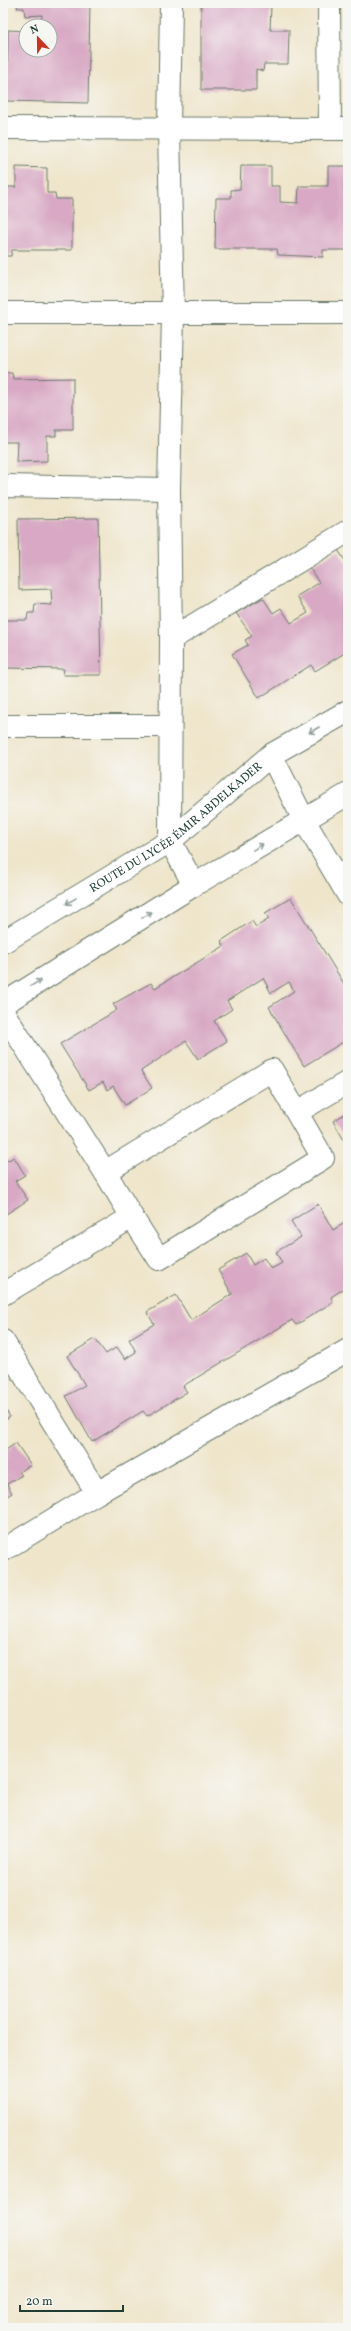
<svg xmlns="http://www.w3.org/2000/svg" width="351" height="2331" viewBox="0 0 351 2331" font-family="Vollkorn,serif">
<style>
.building{fill:#d8a8c4}
.lines{fill:none;stroke-linecap:round;stroke-linejoin:round}
.minor-casing{stroke:#687869;stroke-width:24}
.minor{stroke:#fff;stroke-width:22}
.oneway{stroke:#8f9e9a}
.labels{text-anchor:middle;stroke-width:3;stroke-linejoin:round;paint-order:stroke}
.street-label{font-size:12px;fill:#1f3d34;stroke:#f6f6f2}
</style>
<rect width="100%" height="100%" fill="#f6f6f2"/>
<filter id="ink" filterUnits="userSpaceOnUse"><feTurbulence type="fractalNoise" baseFrequency=".025" numOctaves="2"/><feDisplacementMap in="SourceGraphic" scale="8" xChannelSelector="R" yChannelSelector="G"/><feConvolveMatrix kernelMatrix="1 2 1 2 8 2 1 2 1" color-interpolation-filters="sRGB"/></filter>
<filter id="wash" filterUnits="userSpaceOnUse"><feTurbulence type="fractalNoise" baseFrequency=".012" numOctaves="4" result="noise"/><feDisplacementMap in="SourceGraphic" scale="16" xChannelSelector="R" yChannelSelector="G"/><feGaussianBlur stdDeviation="0.9" result="paint"/><feColorMatrix in="noise" values="0 0 0 0 0 0 0 0 0 0 0 0 0 0 0 0 0 1.4 0 .05"/><feComposite in="paint" operator="in"/></filter>
<g filter="url(#wash)">
<rect width="100%" height="100%" fill="#efe5cb"/>
<g id="blocks">
<path class="building" d="M18 3H90L88 103 7 101 8 30 26 31V50H50V26H41L42 15 25 16 24 8H17Z
M201 3 271 5 270 30H289L288 64H264L263 71 256 69V90H201Z
M241 166H271V186H280V202L298 203 299 186H328V166H348V250H323V257L278 255 277 249H215L216 198H231V190L240 189Z
M16 167 47 168V193H55L56 199H72V250H12L11 256H3V187H16Z
M3 373H12L13 379 73 378V430H56V436H47V461L16 462 17 442H3Z
M98 518 101 675H63L64 669 3 668V620H27L28 613H34L35 604 52 605 51 589 19 590 18 519Z
M338 550 348 565V651L315 671 311 665 259 698 232 654 248 645 245 640 252 636 236 613 263 598 273 613 281 608 291 623 308 613 297 596 319 583 309 567Z
M291 898 348 990V1039L304 1066 269 1007 294 991 289 982 271 993 263 978 227 1001 232 1009 214 1021 227 1041 198 1059 186 1041 141 1071 152 1088 125 1105 113 1086 107 1090 103 1082 89 1090 60 1044 117 1010 113 1004 151 983 155 988 224 946 221 941 252 921 256 927 269 919 265 913Z
M348 1112V1147L333 1121Z
M14 1157 25 1175 15 1181 28 1200 3 1216V1163Z
M318 1204 333 1230 348 1221V1286L331 1297 333 1302 296 1325 292 1320 183 1386 187 1392 147 1416 143 1411 92 1442 66 1396 85 1385 67 1356 95 1339 106 1354 117 1347 125 1359 136 1352 129 1339 154 1324 147 1312 176 1295 191 1320 232 1294 218 1270 246 1253 253 1265 264 1258 271 1269 282 1263 276 1252 301 1237 291 1221Z
M3 1405 10 1417 3 1421Z
M16 1443 31 1465 19 1472 22 1475 7 1484 12 1493 3 1499V1452Z"/>
</g>
</g>
<g filter="url(#ink)">
<use href="#blocks" fill-opacity="0" stroke="#687869" stroke-width="1"/>
<g class="lines">
<defs>
<g id="minor">
<path d="M171 3 169 130 173 314 169 489 171 639 170 841 194 885"/>
<path d="M329 3 330 129"/>
<path d="M3 128 348 129"/>
<path d="M3 313H348"/>
<path d="M3 486 169 489"/>
<path d="M171 639 348 531"/>
<path d="M3 726H169"/>
<path d="M271 755 304 820 348 895"/>
<path id="s1" d="M3 942 170 841 271 755 348 711"/>
<path d="M3 1004 194 885 348 794"/>
<path d="M3 1012 105 1172 132 1217 3 1294"/>
<path d="M297 1112 348 1082"/>
<path d="M105 1172 272 1070 323 1158 159 1259 132 1217"/>
<path d="M3 1341 97 1493"/>
<path d="M3 1550 97 1493 348 1350"/>
</g>
</defs>
<use href="#minor" class="minor-casing"/>
<use href="#minor" class="minor"/>
</g>
<defs><path id="oneway-shaft" d="M-6 0H5M1.5-3L5.5 0L1.5 3" fill="none" stroke-width="1.6" stroke-linecap="round" stroke-linejoin="round"/></defs>
<g class="oneway">
<use href="#oneway-shaft" transform="translate(314 730) rotate(150)"/>
<use href="#oneway-shaft" transform="translate(258 847) rotate(-31)"/>
<use href="#oneway-shaft" transform="translate(71 901) rotate(149)"/>
<use href="#oneway-shaft" transform="translate(147 915) rotate(-32)"/>
<use href="#oneway-shaft" transform="translate(36 983) rotate(-32)"/>
</g>
</g>
<g class="labels">
<g class="street-label">
<text dy="4" stroke="none"><textPath href="#s1" startOffset="208">ROUTE DU LYCÉE ÉMIR ABDELKADER</textPath></text>
</g>
</g>
<rect width="351" height="2331" fill="none" stroke="#f6f6f2" stroke-width="16"/>
<g transform="translate(38 38) rotate(338)"><circle r="19" fill="#f6f6f2" stroke="#a0aca6"/>
<path d="M0-3L7 15L0 10L-7 15Z" fill="#c8321e"/>
<text y="-6" font-size="11" font-weight="bold" text-anchor="middle" fill="#1f3d34">N</text>
</g>
<path d="M20 2305v6h103v-6" fill="none" stroke="#1f3d34" stroke-width="2"/>
<text x="26" y="2305" font-size="12" fill="#1f3d34" stroke="#f6f6f2" stroke-width="3" paint-order="stroke">20 m</text>
</svg>
